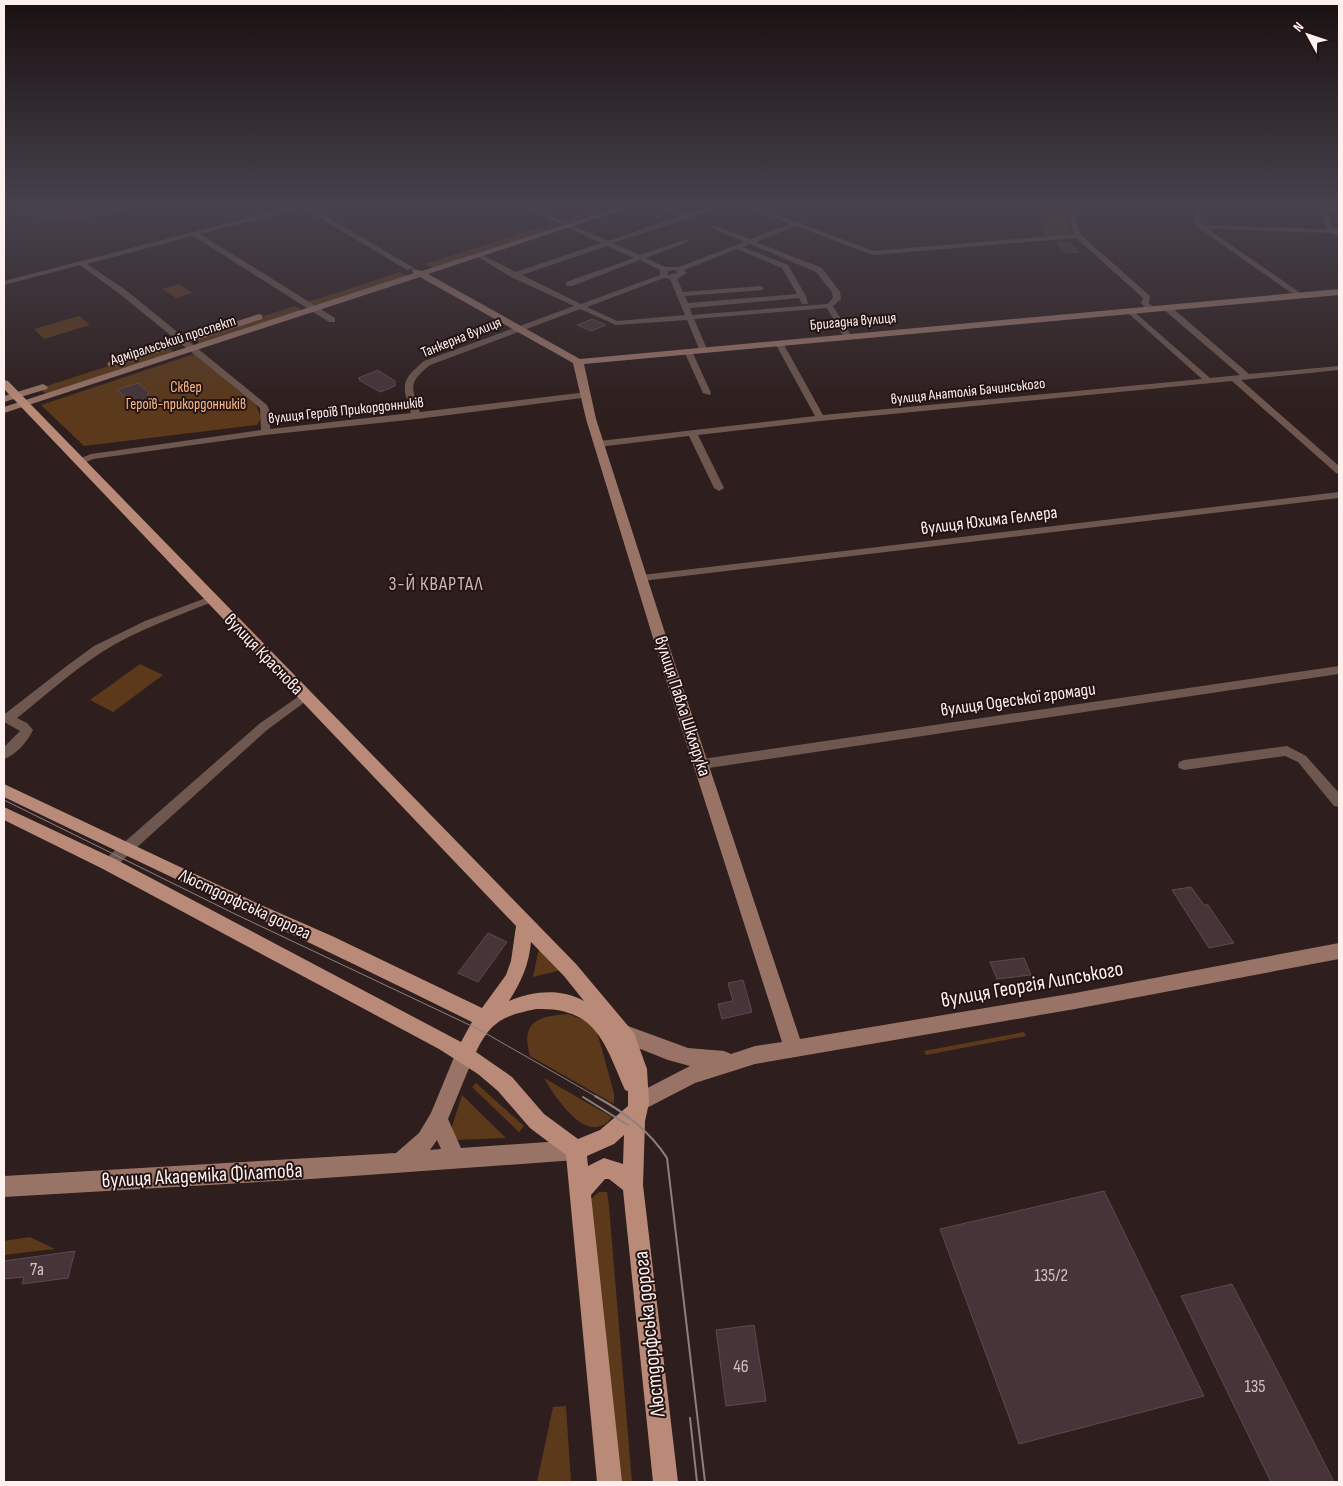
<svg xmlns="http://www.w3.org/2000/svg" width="1343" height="1486" viewBox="0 0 1343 1486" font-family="'Sofia Sans Condensed',sans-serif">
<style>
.green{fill:#5b391a}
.building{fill:#463438;stroke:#5d4a4e}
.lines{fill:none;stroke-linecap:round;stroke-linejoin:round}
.street{fill:#6e574e;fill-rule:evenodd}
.secondary{fill:#997466;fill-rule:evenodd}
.primary{fill:#ba8a78;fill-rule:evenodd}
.tram-far1{stroke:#8f807f;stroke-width:1}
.tram{stroke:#8f807f;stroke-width:2}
.labels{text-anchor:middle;stroke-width:4;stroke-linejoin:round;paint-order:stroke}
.far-street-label{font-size:15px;fill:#fdf0ef;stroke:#241414}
.far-park-label{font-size:15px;fill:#feba82;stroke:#241414}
.street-label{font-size:18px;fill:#fdf0ef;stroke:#241414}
.near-number-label{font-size:18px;fill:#cfc1c1}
.neighbourhood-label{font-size:19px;letter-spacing:1px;fill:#cfb8b6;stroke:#241414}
.near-street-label{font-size:21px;fill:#fdf0ef;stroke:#241414}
</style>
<rect width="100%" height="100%" fill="#2e1e1d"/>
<path class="green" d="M4 204H154C108 215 48 230 4 206Z
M612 204H633L571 224 563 220Z
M1038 204H1065L1071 235 1045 237Z
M553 223 562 227 434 269 425 264Z
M400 272 408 277 316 307 308 302Z
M179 284 193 293 176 298 162 289Z
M295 306 303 311 200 344 193 339Z
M79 316 90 325 44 339 34 329Z
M168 347 175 353 46 394 40 388Z
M194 354 256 405 261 418 257 425 84 446 41 405Z
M140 664 163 675 113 712 90 700Z
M539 948 565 969 533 977Z
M568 1014 586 1021 597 1032 614 1093V1104L530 1056C520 1022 538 1016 568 1014Z
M1024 1032 1026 1036 926 1055 924 1051Z
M544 1078 612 1117C588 1149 555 1097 544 1078Z
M476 1083 524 1126 519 1132 472 1087Z
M462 1095 506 1138 454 1140 450 1133Z
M599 1192H607L609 1206 632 1482H615L590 1206 591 1199Z
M30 1237 55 1249 4 1255V1241Z
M566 1406 571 1482H537L553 1407Z"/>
<path class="building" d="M1057 243H1069L1079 252 1067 253Z
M592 319 606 325 591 331 577 325Z
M378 370 395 381V386L380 392 359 380 360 379 358 378Z
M138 383 149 393 147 394 156 402 140 408 117 390Z
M1191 887 1204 905H1208L1234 943 1209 948 1172 890Z
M488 933 507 942 478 982 458 973Z
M1024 958 1031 975 997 979 990 962Z
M743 980 752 1012 722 1019 718 1004 733 1001 728 983Z
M1104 1191 1204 1396 1019 1444 940 1229Z
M75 1251 68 1278 22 1284 24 1277 4 1279V1261Z
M1232 1284 1282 1380 1334 1482H1271L1181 1296Z
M754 1325 766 1401 726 1406 716 1330Z"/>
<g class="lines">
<path class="street" d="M301 204H312L309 206 414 268 407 270 303 208 200 234 335 318V322H329L193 236 87 264 127 291 267 405 270 412V429L411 413C402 385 400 381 424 361L574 306 511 277 475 255 480 254 516 272 601 243 518 204H525L537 209 556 204H564L543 212 608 241 680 216 653 204H661L687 214 718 204H726L690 218 613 243 640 255 684 240H688V242L646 258 665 267H679L744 242 712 228V226H716L750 239 790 224 741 204H749L874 251 1074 234 1065 204H1071L1081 235 1150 296 1149 303 1155 309 1148 311 1141 303 1143 298 1076 238 873 255 796 226 756 242 822 268 840 292 841 299 833 306 852 337 851 339H845L827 308 694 319 707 349 703 351 699 349 687 320 616 325 580 309 430 365C408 383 411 386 420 412L587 392 590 393V397L417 419 265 435 93 459 82 464H76V460L91 454 261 430 260 408 121 295 80 265 4 285V281ZM750 244 816 272 832 292 833 298 827 304 692 315 690 308 799 298 802 304H808L806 296 788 265 743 247ZM607 246 634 258 566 282V286H572L640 260 660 270V275L581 304 522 275ZM737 249 782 268 797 294 688 303 685 296 763 290 764 288 760 286 683 292 677 279 687 273 684 270ZM675 270 678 273 668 275V271ZM664 278 670 279 685 315 617 321 587 307Z
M1195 204H1201L1200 223 1202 225 1326 229 1319 204H1325L1326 206 1339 207V211L1327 210 1331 226 1339 229V233L1335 235 1331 233 1208 229 1302 294V298H1299L1198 228 1194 223Z
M1163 305H1169L1249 374 1339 366V370L1241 380 1339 466V474L1336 473 1232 381 820 421 698 435 724 488 719 491 714 488 689 436 599 447 594 444 599 441 815 416 775 343 779 341 783 343 823 415 1202 379 1128 313 1127 311 1131 309 1210 378 1240 375 1163 309Z
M685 349 692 351 711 393 710 395 703 393 684 351Z
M1339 492V498L642 581 637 578 642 575Z
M211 596 215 597 216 599 215 601C177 616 137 630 102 652 72 671 45 696 17 718L27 723 33 730C28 741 16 755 4 759V747L20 731 4 722V713H6L68 665 94 646 145 621Z
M1339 666V674L702 769 697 767 696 764 697 761 702 759Z
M305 692 309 693 311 696 309 699 267 730 114 868 109 870 104 868 102 864 104 860 259 724Z
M1287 746 1306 756 1339 793V807L1334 806 1298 762 1285 756 1184 770 1179 768 1178 765 1179 762 1184 760Z"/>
<path class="secondary" d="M630 204H640L428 274 580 359 1339 289V295L584 364 596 419 675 664 800 1039 1075 993 1339 943V959L1075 1009 755 1064 695 1083 639 1112 632 1110 629 1103 632 1096 690 1066 668 1060 610 1037 608 1031 610 1025 617 1022 688 1048 724 1051 731 1054 755 1046 782 1042 661 664 586 419 573 363 420 277 4 413V407L414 273 412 271 413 269 422 271Z
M259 314 262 315V319L115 366H109L107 364 109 362Z
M43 384 48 387 47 389 4 402V396Z
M464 1047 471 1050 474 1056 448 1119 461 1148 576 1140 583 1143 586 1150 583 1157 576 1160 311 1179 4 1197V1176L396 1153 419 1133 431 1113 457 1050ZM437 1140 441 1149 430 1150Z"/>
<path class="primary" d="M4 380 8 381 576 964 634 1033 647 1069 649 1103 645 1121 643 1185 678 1482H653L623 1190 609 1179H605L591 1195 622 1482H597L566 1155 530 1128 498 1091 478 1074 439 1049 103 869 4 820V807L115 859 461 1042 472 1022C317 945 160 872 4 797V784L261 905 332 936 482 1008 506 975 511 961 516 926 4 389ZM531 942 564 976 584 1001C560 988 534 991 509 1001 521 982 529 965 531 942ZM536 1009C596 1007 604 1042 625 1090L628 1091V1106L600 1130 578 1139 544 1114 512 1077 476 1052C491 1021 503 1016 536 1009ZM624 1135 623 1164 604 1158 588 1166 587 1156 614 1144Z"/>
<path class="tram-far1" d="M4 800 235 914 478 1029 597 1097"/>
<path class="tram" d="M595 1096C624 1112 649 1130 667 1158L705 1482
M583 1097 628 1125
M690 1418 697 1482"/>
</g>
<linearGradient id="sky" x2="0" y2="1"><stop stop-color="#191010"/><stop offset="0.5" stop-color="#46414c"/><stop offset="1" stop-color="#46414c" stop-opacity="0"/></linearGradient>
<rect width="1343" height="412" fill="url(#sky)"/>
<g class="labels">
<g class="far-street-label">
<text transform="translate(853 321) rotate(-5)" y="5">Бригадна вулиця</text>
<text transform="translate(461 337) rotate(-22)" y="5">Танкерна вулиця</text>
<text transform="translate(173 340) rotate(-18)" y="5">Адміральський проспект</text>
<text transform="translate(968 391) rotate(-6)" y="5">вулиця Анатолія Бачинського</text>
<text transform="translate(346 410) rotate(-6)" y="5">вулиця Героїв Прикордонників</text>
</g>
<g class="far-park-label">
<text x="186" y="392">Сквер<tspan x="186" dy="17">Героїв-прикордонників</tspan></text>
</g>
<g class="street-label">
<text transform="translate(989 520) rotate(-7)" y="6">вулиця Юхима Геллера</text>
<text transform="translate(264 654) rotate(46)" y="6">вулиця Краснова</text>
<text transform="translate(1018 699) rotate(-8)" y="6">вулиця Одеської громади</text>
<text transform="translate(683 706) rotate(72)" y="6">вулиця Павла Шклярука</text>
<text transform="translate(245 904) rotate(25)" y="6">Люстдорфська дорога</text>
</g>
<g class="near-number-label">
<text x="37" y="1275">7а</text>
<text x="1051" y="1281">135/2</text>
<text x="741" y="1372">46</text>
<text x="1255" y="1392">135</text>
</g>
<g class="neighbourhood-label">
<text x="436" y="590">3-Й КВАРТАЛ</text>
</g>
<g class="near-street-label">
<text transform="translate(1032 984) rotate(-10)" y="7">вулиця Георгія Липського</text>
<text transform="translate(202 1175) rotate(-3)" y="7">вулиця Академіка Філатова</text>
<text transform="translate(649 1334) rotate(-96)" y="7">Люстдорфська дорога</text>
</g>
</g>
<rect width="1343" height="1486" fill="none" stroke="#fdf0ef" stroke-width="10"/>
<g transform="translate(1308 35) rotate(310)" stroke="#241414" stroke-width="4" paint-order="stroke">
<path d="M0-4L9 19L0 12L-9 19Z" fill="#fdf0ef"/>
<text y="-8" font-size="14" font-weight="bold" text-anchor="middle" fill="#fdf0ef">N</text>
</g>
</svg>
